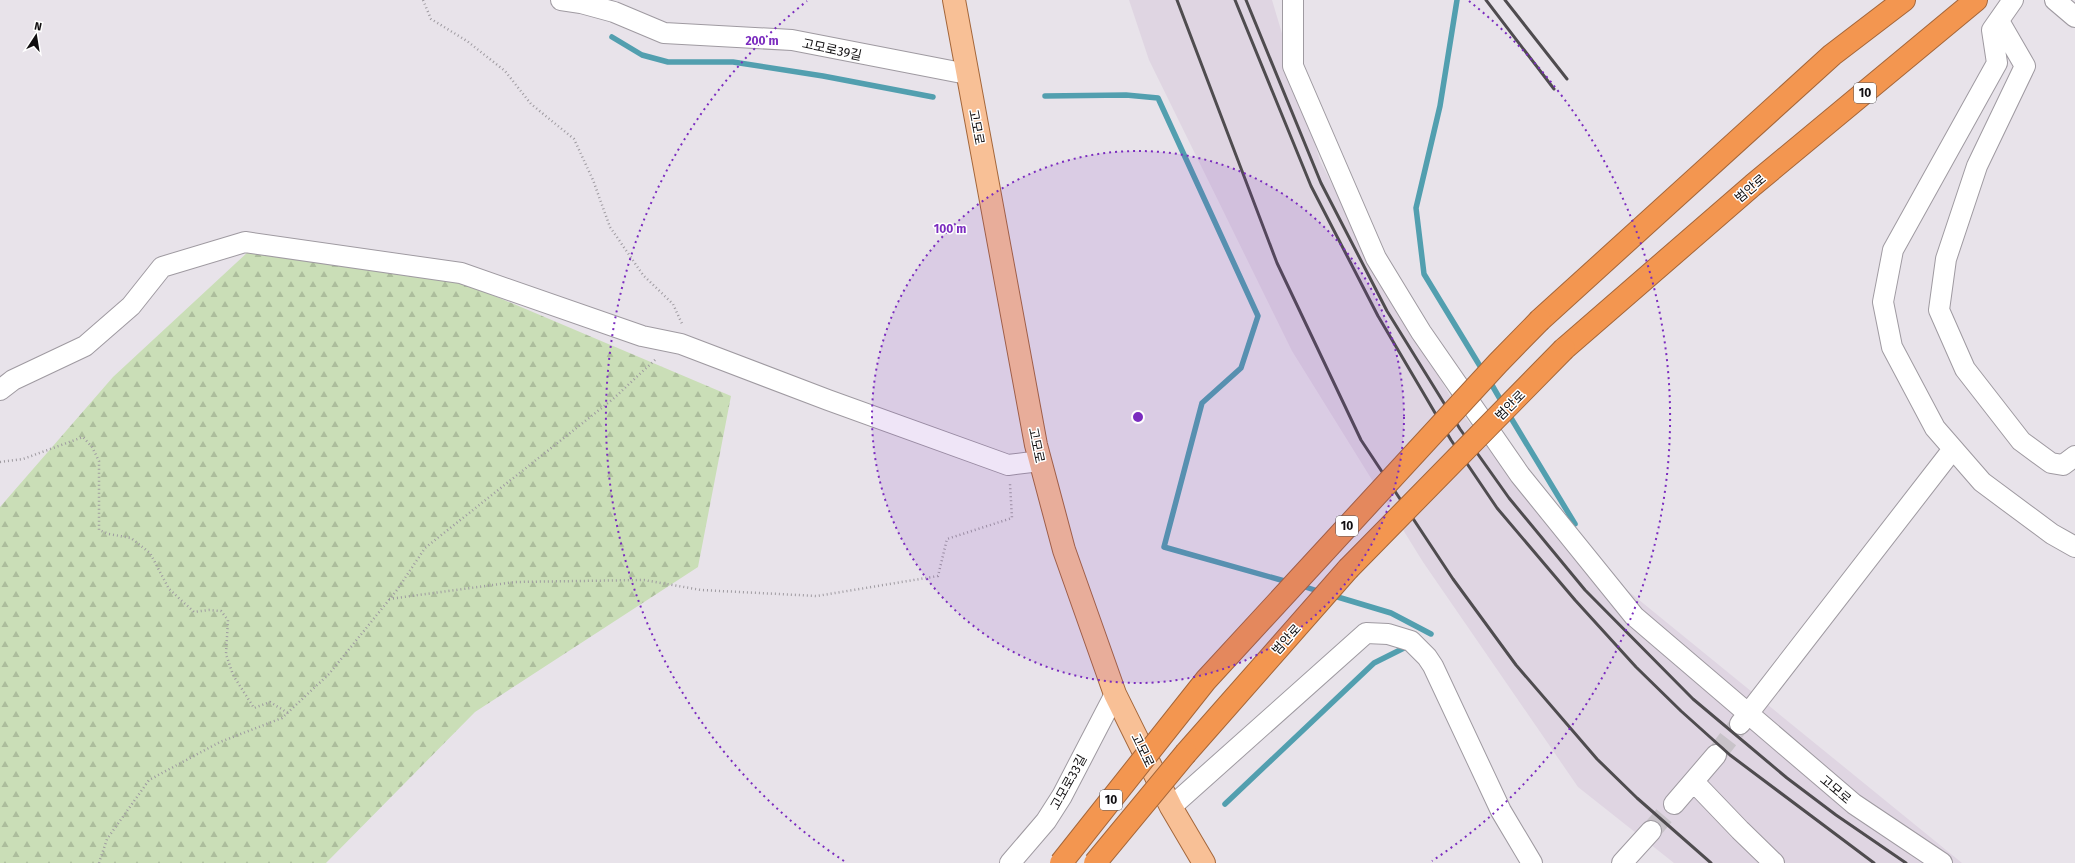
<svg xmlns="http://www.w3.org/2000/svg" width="2075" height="863" viewBox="0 0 2075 863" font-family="'Fira Sans','Noto Sans KR',sans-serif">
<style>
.built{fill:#dfd5e2}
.forest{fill:url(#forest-firs)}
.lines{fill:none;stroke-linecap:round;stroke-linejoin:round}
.stream{stroke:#529faf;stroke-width:5.5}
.minor-tunnel{stroke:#c8c3c9;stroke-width:20;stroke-dasharray:20 10;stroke-linecap:butt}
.minor-casing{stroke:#9f9aa1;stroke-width:22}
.major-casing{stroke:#a4663a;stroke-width:24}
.highway-casing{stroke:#a4663a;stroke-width:24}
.path{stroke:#9e9aa0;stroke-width:2.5;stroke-dasharray:1 3;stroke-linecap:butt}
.minor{stroke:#fff;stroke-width:20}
.major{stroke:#f8c096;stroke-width:22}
.highway{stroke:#f39650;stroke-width:22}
.rail{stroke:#4f4c4f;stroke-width:3}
.highway-bridge-casing{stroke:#a4663a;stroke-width:24;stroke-linecap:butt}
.highway-bridge{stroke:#f39650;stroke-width:22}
.ring{fill:none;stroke:#7b2cbf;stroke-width:2;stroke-dasharray:2 4}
.labels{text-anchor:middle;stroke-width:3;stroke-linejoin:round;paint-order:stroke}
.shield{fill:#fff;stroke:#585658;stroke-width:1}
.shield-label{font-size:12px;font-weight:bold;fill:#100e10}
.street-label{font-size:13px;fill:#100e10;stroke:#fff}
.centre{fill:#7b2cbf;stroke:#fff;stroke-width:2}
.ring-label{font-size:12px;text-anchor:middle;font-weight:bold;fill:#7b2cbf;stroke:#fff;stroke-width:3;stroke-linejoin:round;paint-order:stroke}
</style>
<defs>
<pattern id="forest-firs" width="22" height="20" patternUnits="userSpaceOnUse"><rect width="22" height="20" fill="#cadeb7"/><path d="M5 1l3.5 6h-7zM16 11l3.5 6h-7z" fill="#acbd9c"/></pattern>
</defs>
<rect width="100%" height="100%" fill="#e8e3ea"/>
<path class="built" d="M1129 0H1272L1320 161 1376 270 1453 401 1519 490 1590 560 1962 863H1674L1578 787 1423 562 1292 351 1149 60Z"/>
<path class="forest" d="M249 251 464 283 731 396 698 567 475 712 326 863H0V507L113 377Z"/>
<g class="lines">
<path class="stream" d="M1457 0 1440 106 1416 208 1424 274 1483 371
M612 37 642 55 668 62H733L823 76 933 97
M1045 96 1126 95 1158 98 1258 316 1241 368 1202 403 1164 547 1288 582
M1489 380 1503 404
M1508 413 1575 524
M1299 585 1321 592
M1331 595 1391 613 1431 634
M1225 804 1374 663 1408 646"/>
<path class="minor-tunnel" d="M1716 755 1739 725
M1651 831 1674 804"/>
<defs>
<path id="minor" d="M561 0 581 3 614 12 664 33 792 40 967 74
M1293 0V66L1376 258 1421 332 1520 475 1634 616 1854 804 1942 863
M2013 0 1992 30 1997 63 1893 250 1883 302 1892 347 1935 428 1982 482 2052 534 2075 547
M2055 0 2075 17
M1999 21 2025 66 1977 166 1946 259 1939 310 1965 369 2021 441 2051 463 2063 465 2075 456
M0 390 13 380 85 346 131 306 162 267 245 242 461 273 642 336 681 344 828 400 1008 465 1040 461
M1740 724 1953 449
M1694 782 1740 830 1774 863
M1674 804 1716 755
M1171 807 1366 633 1388 634 1411 641 1427 657 1433 666 1501 811 1532 863
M1010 863 1046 821 1062 796 1115 694
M1622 863 1651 831"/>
<path id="major" d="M954 0 1036 445 1064 550 1115 694 1171 807 1204 863"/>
<path id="highway" d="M1540 320 1832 55 1904 0
M1564 349 1753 185 1976 0
M1186 753 1348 569"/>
</defs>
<use href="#minor" class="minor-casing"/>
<use href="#major" class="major-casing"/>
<use href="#highway" class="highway-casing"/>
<path class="path" d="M423 0 431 19 467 41 505 71 531 104 574 139 593 180 610 227 643 275 673 304 683 326
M0 462 23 459 83 437 92 447 99 461V530L109 534 131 538 150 553 169 589 194 612 209 610 221 611 228 620 226 654 233 675 254 708 270 702 288 713
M389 599 515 582 644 580 701 590 817 596 938 576 947 539 1012 518 1010 484
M99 863 107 839 149 780 220 742 282 718 329 674 397 590 425 548 613 399 657 358"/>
<use href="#minor" class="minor"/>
<use href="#major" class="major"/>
<use href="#highway" class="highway"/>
<path class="rail" d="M1177 0 1277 263 1361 440 1453 579 1516 665 1597 759 1637 798 1711 863
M1235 0 1311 186 1378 316 1451 440 1497 508 1575 600 1636 667 1681 711 1730 755 1874 863
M1246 0 1321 183 1387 311 1460 429 1509 498 1585 590 1693 699 1787 778 1836 815 1906 863
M1486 0 1554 89
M1505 0 1567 79"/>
<defs>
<path id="highway-bridge" d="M1348 569 1564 349
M1061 863 1206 680 1498 363 1540 320
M1095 863 1186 753"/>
</defs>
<use href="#highway-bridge" class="highway-bridge-casing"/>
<use href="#highway-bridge" class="highway-bridge"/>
</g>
<circle cx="1138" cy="417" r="266" fill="#7b2cbf" fill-opacity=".12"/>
<g class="ring">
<circle cx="1138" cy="417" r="266"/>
<path d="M844 861A532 532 0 0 1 807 1M1469 1A532 532 0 0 1 1432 861"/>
</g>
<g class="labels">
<g class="shield">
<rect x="1854" y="83" width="22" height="20" rx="3"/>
<rect x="1336" y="516" width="22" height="20" rx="3"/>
<rect x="1100" y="790" width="22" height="20" rx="3"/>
</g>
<g class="shield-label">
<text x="1865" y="97">10</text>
<text x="1347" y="530">10</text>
<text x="1111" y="804">10</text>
</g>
<g class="street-label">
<text transform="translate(832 49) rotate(12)" y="5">고모로39길</text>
<text transform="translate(977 127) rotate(79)" y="5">고모로</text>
<text transform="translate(1750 188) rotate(-40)" y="5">범안로</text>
<text transform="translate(1510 405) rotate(-45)" y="5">범안로</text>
<text transform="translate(1037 445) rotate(78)" y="5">고모로</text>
<text transform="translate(1286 639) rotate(-48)" y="5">범안로</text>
<text transform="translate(1143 750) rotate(64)" y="5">고모로</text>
<text transform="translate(1068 782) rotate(-61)" y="5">고모로33길</text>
<text transform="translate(1836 789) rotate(40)" y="5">고모로</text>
</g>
</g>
<circle cx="1138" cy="417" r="6" class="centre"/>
<g class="ring-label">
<text x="762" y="45">200 m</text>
<text x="950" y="233">100 m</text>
</g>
<g transform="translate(36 36) rotate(12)" stroke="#ffffff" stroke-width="3" paint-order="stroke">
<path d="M0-3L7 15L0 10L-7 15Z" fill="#100e10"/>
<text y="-6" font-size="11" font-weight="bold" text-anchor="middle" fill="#100e10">N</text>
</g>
</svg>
